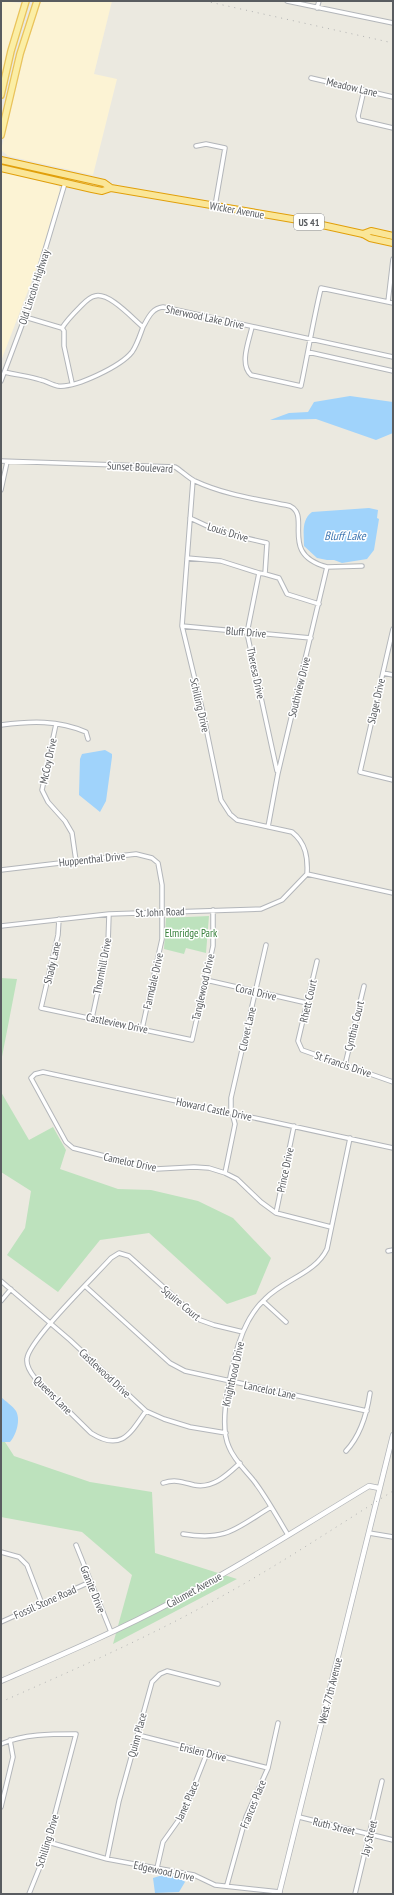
<svg xmlns="http://www.w3.org/2000/svg" width="394" height="1895" viewBox="0 0 394 1895" font-family="'PT Sans Narrow',sans-serif">
<style>
.commercial{fill:#fcf3d4}
.green{fill:#bde2bd}
.water{fill:#a0d3fb}
.lines{fill:none;stroke-linecap:round;stroke-linejoin:round}
.minor-casing{stroke:#b3b6ba;stroke-width:5.5}
.tertiary-casing{stroke:#b3b6ba;stroke-width:6}
.primary-casing{stroke:#eac35a;stroke-width:8}
.trunk-casing{stroke:#e19f0a;stroke-width:8}
.minor{stroke:#fff;stroke-width:3.5}
.tertiary{stroke:#fff;stroke-width:4.5}
.primary{stroke:#fbeea5;stroke-width:5.5}
.trunk{stroke:#fae698;stroke-width:6}
.rail{stroke:#b1b2b2;stroke-width:1;stroke-dasharray:1 5;stroke-linecap:butt}
.labels{text-anchor:middle;stroke-width:3;stroke-linejoin:round;paint-order:stroke}
.shield{fill:#fff;stroke:#8b8d90;stroke-width:1}
.shield-label{font-size:10px;font-weight:bold;fill:#595c60}
.street-label{font-size:11px;fill:#595c60;stroke:#fff}
.park-label{font-size:11px;fill:#37813b;stroke:#fff}
.water-label{font-size:12px;font-style:italic;fill:#4279b3;stroke:#fff}
</style>
<rect width="100%" height="100%" fill="#ebe9e0"/>
<path class="commercial" d="M1 1 21 3 1 78Z
M41 1H112L94 74 117 79 93 175 8 156 2 151V146L26 47Z
M4 172 59 186 60 192 36 270 1 361V173Z"/>
<path class="green" d="M209 916 206 953 186 948 184 954 164 949 166 918Z
M1 978 17 979 1 1062Z
M1 1092 29 1140 53 1127 66 1150 60 1169 118 1189 151 1190 198 1201 233 1218 271 1258 256 1294 227 1304 149 1233 100 1240 58 1292 7 1255 25 1228 31 1191 1 1172Z
M1 1442H5L14 1456 90 1482 152 1492 155 1553 237 1579 113 1644 132 1575 82 1532 1 1517Z"/>
<path class="water" d="M350 396 393 402V433L376 440 316 419 270 420 289 413 308 412 314 402Z
M369 508 378 510 377 518 379 519 374 550 367 559 342 563 334 560H327L317 558 304 546C304 534 301 520 312 512Z
M105 750 112 754V757L106 801 100 812 79 795 80 759 82 754Z
M1 1397C5 1401 13 1406 16 1411 21 1420 16 1435 10 1442H1Z
M166 1874 181 1878 185 1882 179 1892 155 1893 153 1878Z"/>
<g class="lines">
<defs>
<path id="minor" d="M287 1 393 23
M317 8 319 1
M311 78 393 97
M364 90 358 116 359 120 393 128
M196 146 206 144 225 148 215 206
M388 302 393 259
M25 317 62 328
M143 327C148 318 152 308 163 307L393 357
M252 327C249 341 239 364 251 375L301 386C308 353 313 321 321 288L393 303
M308 352 393 371
M5 372C16 375 29 376 41 380 46 381 52 385 58 386 76 388 121 366 132 352 137 345 140 335 143 327 132 318 109 292 95 296 89 297 84 303 80 307 73 314 67 320 62 328L64 331V346L72 383
M1 381 25 317 65 183
M1 461 175 467C182 471 188 478 195 481 225 495 257 499 290 506 312 516 278 554 327 567L278 773 268 827
M193 480 182 626 203 713 221 800 230 814 237 820 292 832C306 843 308 858 307 874
M1 490 7 462
M190 518 220 532 267 543 265 574 259 573 247 633 277 771
M187 558 221 561 259 573
M327 567 362 566
M265 574 279 578 287 594 319 604
M182 626 311 638
M393 629 360 772 393 780
M383 673 393 675
M56 724 42 790 48 802 65 821 72 833 76 861
M1 725C31 721 58 720 86 732L88 739
M1 870 136 854 152 858 158 863 162 885V939L142 1029
M307 874 393 893
M59 919 58 935 41 1008 192 1040 213 946V910
M1 926 109 914 261 909 282 900 307 874
M317 961 298 1041 302 1050 393 1082
M206 980 307 1003
M92 1018 108 944 109 914
M345 1065 364 986
M225 1173 235 1124 231 1109V1098L266 945
M276 1213 294 1126
M331 1227 276 1213 261 1202 237 1179 225 1173 209 1168 194 1167 156 1169 73 1148 66 1142 31 1078 35 1074 43 1072 393 1148
M388 1251 393 1250
M1 1281 70 1340 146 1411 164 1419 190 1427 226 1433
M85 1286 170 1363 185 1371 367 1411
M1 1301 11 1289
M263 1301 286 1322
M146 1411C130 1434 121 1452 91 1433L35 1378C31 1373 26 1366 27 1359 28 1341 96 1275 111 1258L119 1253 129 1256 200 1320 214 1325 243 1332
M346 1451C361 1435 367 1413 370 1393
M163 1483C175 1479 182 1482 194 1485 213 1489 227 1475 240 1463
M369 1533 393 1537
M183 1534C227 1541 235 1529 271 1507
M288 1535C277 1517 267 1498 254 1481 246 1471 234 1460 229 1447 217 1422 233 1357 243 1332 248 1320 255 1308 265 1299 284 1279 315 1274 327 1249L350 1138
M76 1545 111 1632
M1 1552 19 1557 27 1565 42 1604
M1 1622 90 1582
M138 1735 268 1768
M1 1744C24 1734 50 1734 76 1734L43 1859 29 1894
M1 1807 13 1757 10 1740
M299 1817 393 1840
M48 1842 107 1859 194 1875 215 1885 280 1892
M107 1859 119 1801 152 1682 160 1674 167 1671 218 1684
M157 1868 163 1842 183 1814 207 1753
M227 1885 246 1817 268 1768 278 1723
M355 1894 382 1781"/>
<path id="tertiary" d="M1 1681C59 1656 118 1631 174 1601 239 1567 301 1527 364 1489L369 1486 379 1488
M279 1894 393 1435"/>
<path id="primary" d="M1 95 11 51 26 1
M1 135 20 54 37 1"/>
<path id="trunk" d="M1 160 104 183 111 188 304 221 363 234 370 238 393 243
M1 168 92 189 102 191 111 188
M363 234 371 231 393 236"/>
</defs>
<use href="#minor" class="minor-casing"/>
<use href="#tertiary" class="tertiary-casing"/>
<use href="#primary" class="primary-casing"/>
<use href="#trunk" class="trunk-casing"/>
<use href="#minor" class="minor"/>
<use href="#tertiary" class="tertiary"/>
<use href="#primary" class="primary"/>
<use href="#trunk" class="trunk"/>
<path class="rail" d="M205 1 393 43
M1 1702C73 1670 145 1639 215 1600 276 1567 334 1528 393 1491"/>
</g>
<g class="labels">
<rect class="shield" x="294" y="214" width="30" height="16" rx="3"/>
<g class="shield-label">
<text x="309" y="226">US 41</text>
</g>
<g class="street-label">
<text transform="translate(352 87) rotate(13)" y="4">Meadow Lane</text>
<text transform="translate(237 210) rotate(10)" y="4">Wicker Avenue</text>
<text transform="translate(34 287) rotate(-72)" y="4">Old Lincoln Highway</text>
<text transform="translate(205 317) rotate(12)" y="4">Sherwood Lake Drive</text>
<text transform="translate(140 467) rotate(3)" y="4">Sunset Boulevard</text>
<text transform="translate(228 532) rotate(17)" y="4">Louis Drive</text>
<text transform="translate(246 632) rotate(5)" y="4">Bluff Drive</text>
<text transform="translate(256 673) rotate(78)" y="4">Theresa Drive</text>
<text transform="translate(299 687) rotate(-76)" y="4">Southview Drive</text>
<text transform="translate(376 701) rotate(-77)" y="4">Slager Drive</text>
<text transform="translate(200 705) rotate(77)" y="4">Schilling Drive</text>
<text transform="translate(48 761) rotate(-78)" y="4">McCoy Drive</text>
<text transform="translate(92 859) rotate(-6)" y="4">Huppenthal Drive</text>
<text transform="translate(160 912) rotate(-2)" y="4">St. John Road</text>
<text transform="translate(52 963) rotate(-77)" y="4">Shady Lane</text>
<text transform="translate(102 966) rotate(-79)" y="4">Thornhill Drive</text>
<text transform="translate(153 981) rotate(-77)" y="4">Farmdale Drive</text>
<text transform="translate(203 987) rotate(-77)" y="4">Tanglewood Drive</text>
<text transform="translate(256 992) rotate(13)" y="4">Coral Drive</text>
<text transform="translate(308 1001) rotate(-77)" y="4">Rhett Court</text>
<text transform="translate(117 1023) rotate(12)" y="4">Castleview Drive</text>
<text transform="translate(354 1026) rotate(-76)" y="4">Cynthia Court</text>
<text transform="translate(247 1029) rotate(-77)" y="4">Clover Lane</text>
<text transform="translate(343 1064) rotate(19)" y="4">St Francis Drive</text>
<text transform="translate(214 1109) rotate(12)" y="4">Howard Castle Drive</text>
<text transform="translate(130 1162) rotate(12)" y="4">Camelot Drive</text>
<text transform="translate(285 1170) rotate(-78)" y="4">Prince Drive</text>
<text transform="translate(181 1303) rotate(40)" y="4">Squire Court</text>
<text transform="translate(105 1373) rotate(43)" y="4">Castlewood Drive</text>
<text transform="translate(233 1374) rotate(-77)" y="4">Knighthood Drive</text>
<text transform="translate(270 1390) rotate(12)" y="4">Lancelot Lane</text>
<text transform="translate(53 1395) rotate(45)" y="4">Queens Lane</text>
<text transform="translate(93 1589) rotate(68)" y="4">Granite Drive</text>
<text transform="translate(194 1590) rotate(-29)" y="4">Calumet Avenue</text>
<text transform="translate(45 1602) rotate(-24)" y="4">Fossil Stone Road</text>
<text transform="translate(330 1691) rotate(-76)" y="4">West 77th Avenue</text>
<text transform="translate(137 1735) rotate(-75)" y="4">Quinn Place</text>
<text transform="translate(203 1752) rotate(14)" y="4">Enslen Drive</text>
<text transform="translate(187 1801) rotate(-66)" y="4">Janet Place</text>
<text transform="translate(253 1804) rotate(-68)" y="4">Frances Place</text>
<text transform="translate(334 1826) rotate(14)" y="4">Ruth Street</text>
<text transform="translate(369 1838) rotate(-76)" y="4">Jay Street</text>
<text transform="translate(47 1841) rotate(-73)" y="4">Schilling Drive</text>
<text transform="translate(164 1871) rotate(12)" y="4">Edgewood Drive</text>
</g>
<g class="park-label">
<text x="191" y="937">Elmridge Park</text>
</g>
<g class="water-label">
<text x="345" y="540">Bluff Lake</text>
</g>
</g>
<rect width="394" height="1895" fill="none" stroke="#595c60" stroke-width="4"/>
</svg>
